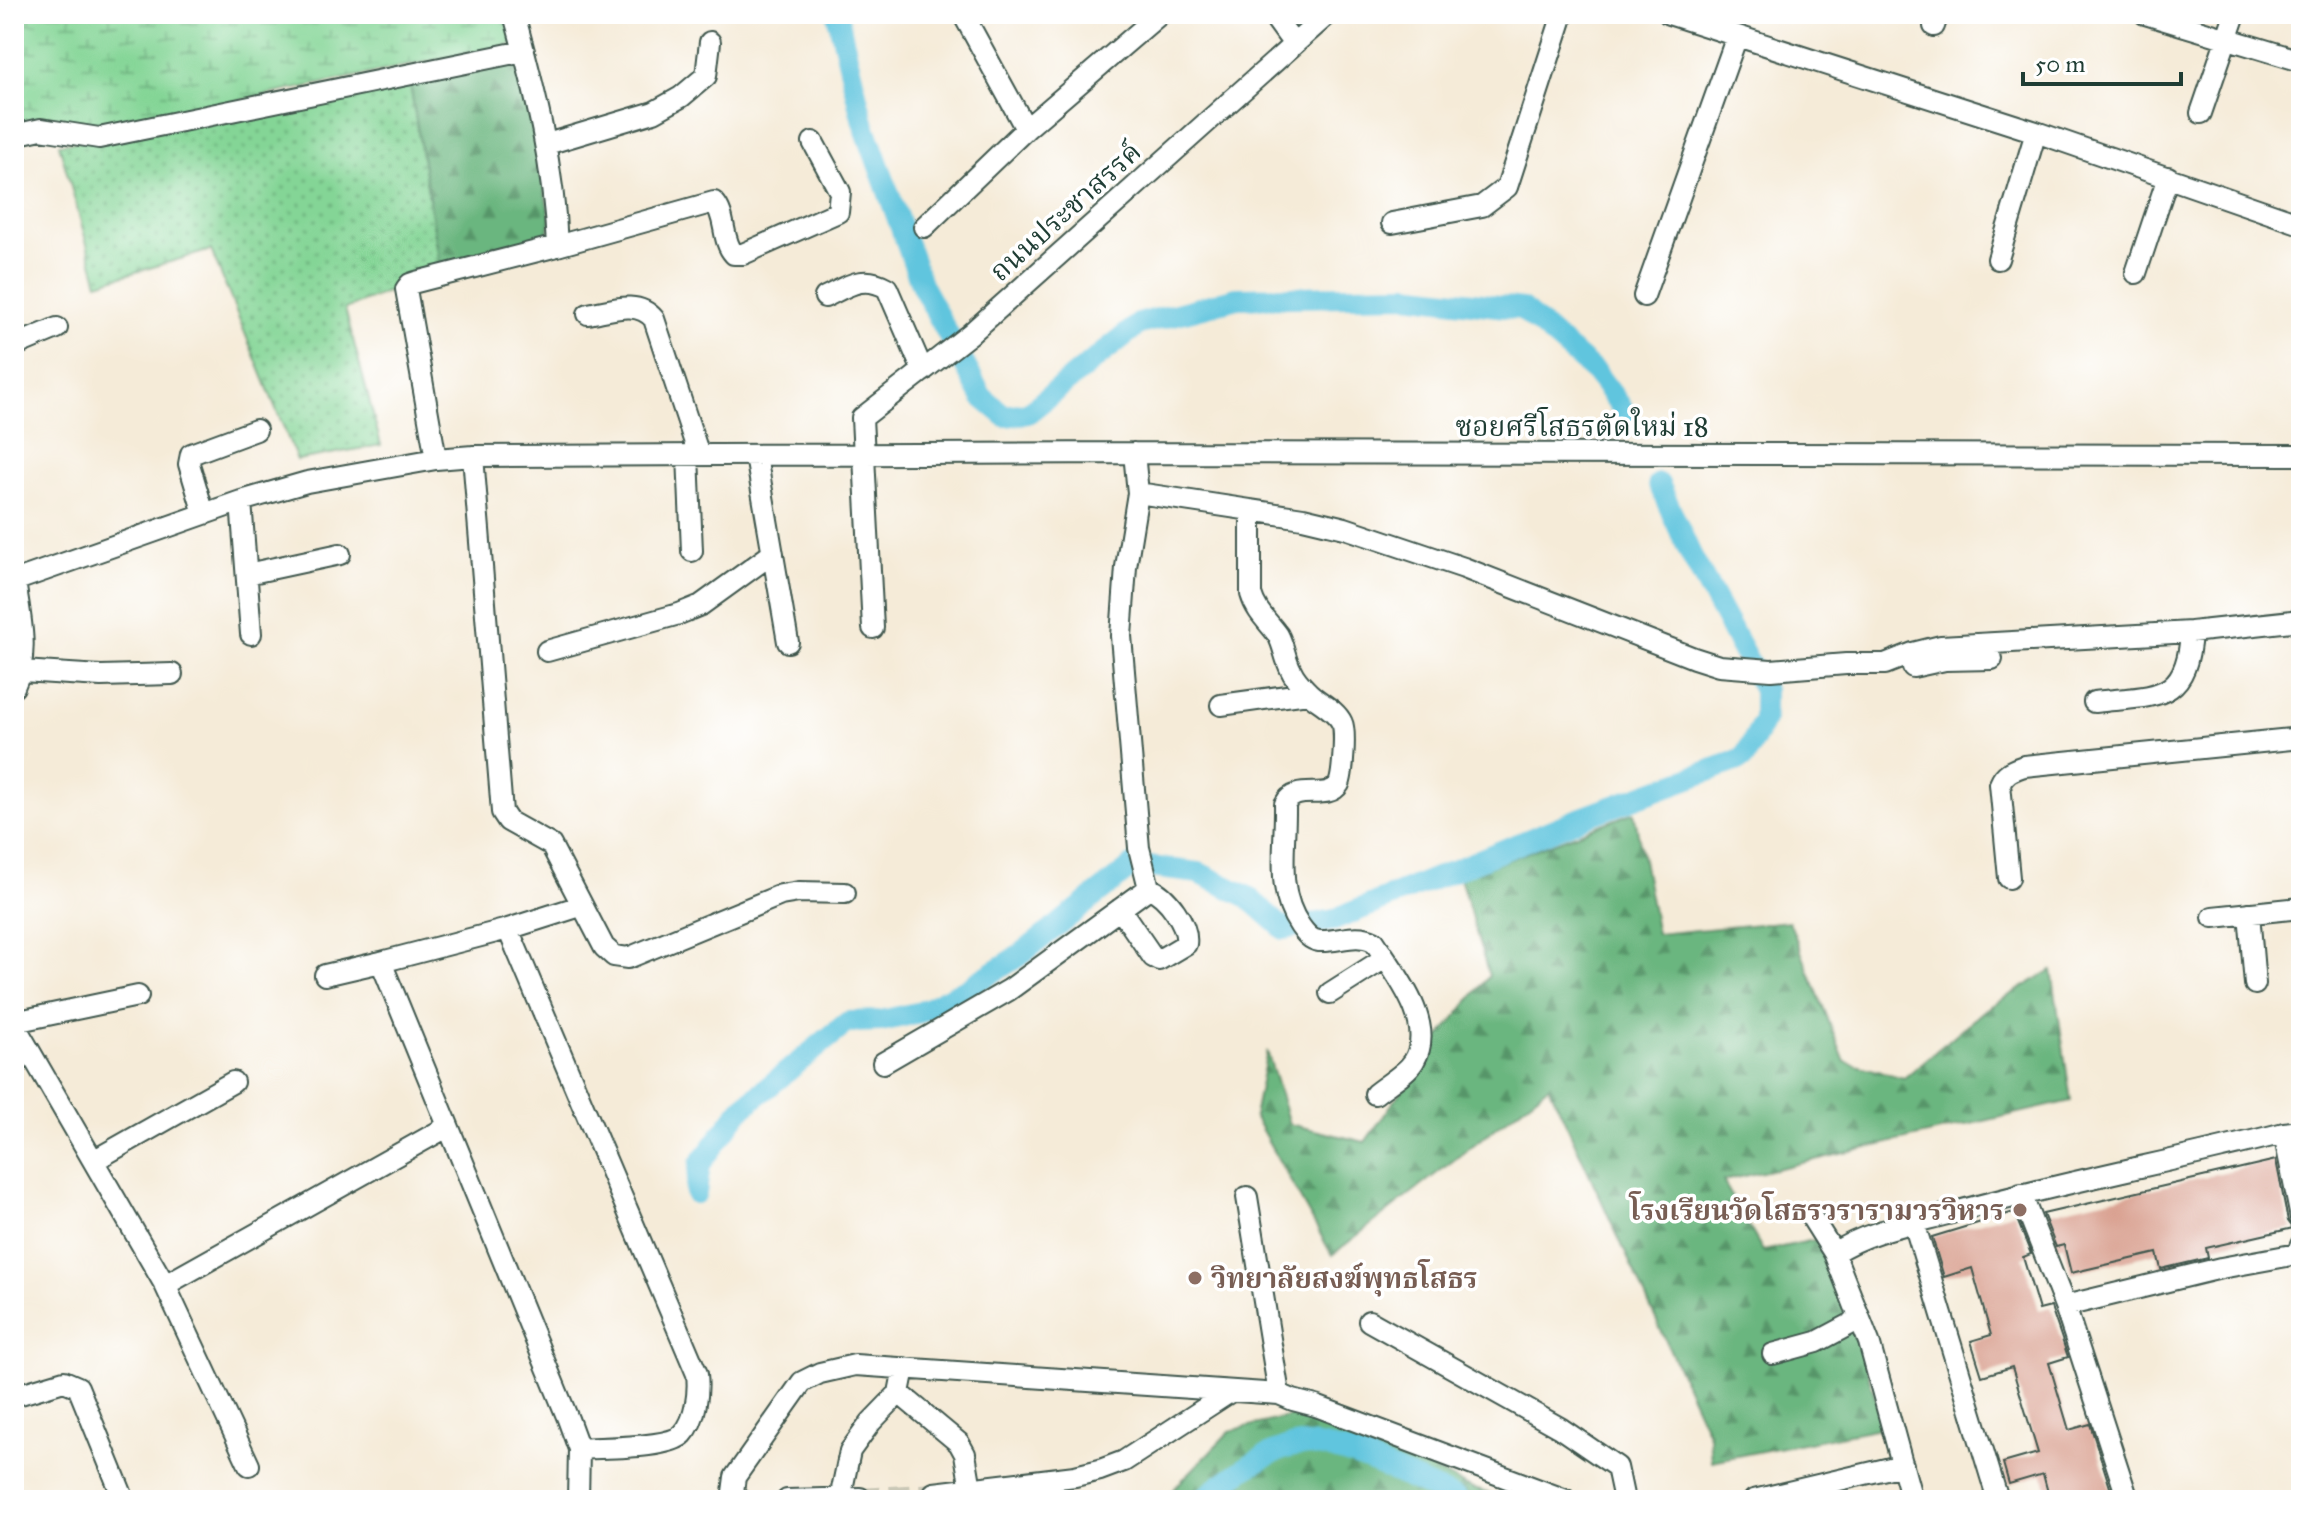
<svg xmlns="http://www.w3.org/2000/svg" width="2315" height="1514" viewBox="0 0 2315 1514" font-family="'IM FELL Great Primer','Noto Serif Thai',serif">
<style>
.grass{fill:url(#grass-dots);stroke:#528965;stroke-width:2}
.forest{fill:url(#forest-firs);stroke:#457a5a;stroke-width:2}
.wetland{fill:url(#wetland-marsh);stroke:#528965;stroke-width:2}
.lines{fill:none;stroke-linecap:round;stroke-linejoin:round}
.canal{stroke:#60c5de;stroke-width:22}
.building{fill:#d9a090}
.minor-tunnel{stroke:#cac8b7;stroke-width:20;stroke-dasharray:20 10;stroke-linecap:butt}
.minor-casing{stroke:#3f574d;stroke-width:24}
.minor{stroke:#fff;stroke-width:20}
.education-dot{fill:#8d6e63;stroke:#fff;stroke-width:3}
.labels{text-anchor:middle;stroke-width:7;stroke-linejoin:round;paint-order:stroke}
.street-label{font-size:28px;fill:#1f3d34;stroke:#fff}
.education-label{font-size:28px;font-weight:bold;fill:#785e54;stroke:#fff;text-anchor:end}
</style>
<defs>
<pattern id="grass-dots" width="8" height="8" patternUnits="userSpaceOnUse" patternTransform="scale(2)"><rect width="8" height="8" fill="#84d596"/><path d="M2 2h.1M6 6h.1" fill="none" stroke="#6bae7b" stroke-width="1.8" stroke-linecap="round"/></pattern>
<pattern id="forest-firs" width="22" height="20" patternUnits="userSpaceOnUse" patternTransform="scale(2)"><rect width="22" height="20" fill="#6bb67f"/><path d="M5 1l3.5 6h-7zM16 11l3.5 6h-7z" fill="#579569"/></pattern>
<pattern id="wetland-marsh" width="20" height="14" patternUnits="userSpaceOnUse" patternTransform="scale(2)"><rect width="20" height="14" fill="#84d596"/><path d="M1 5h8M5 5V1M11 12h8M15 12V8" fill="none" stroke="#6bae7b"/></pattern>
</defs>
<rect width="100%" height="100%" fill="#fff"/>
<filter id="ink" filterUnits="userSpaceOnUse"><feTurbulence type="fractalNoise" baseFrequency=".0125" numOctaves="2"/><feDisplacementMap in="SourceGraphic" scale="16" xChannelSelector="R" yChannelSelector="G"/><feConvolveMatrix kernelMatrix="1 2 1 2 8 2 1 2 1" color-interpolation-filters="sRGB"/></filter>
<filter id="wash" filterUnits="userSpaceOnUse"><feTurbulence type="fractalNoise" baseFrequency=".006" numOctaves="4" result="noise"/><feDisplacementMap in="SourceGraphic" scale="32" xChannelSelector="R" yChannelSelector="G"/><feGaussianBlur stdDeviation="1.8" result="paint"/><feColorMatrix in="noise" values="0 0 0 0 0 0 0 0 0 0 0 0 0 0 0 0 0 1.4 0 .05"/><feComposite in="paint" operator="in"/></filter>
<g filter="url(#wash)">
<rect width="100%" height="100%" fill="#f5ebd8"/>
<path class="grass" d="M410 84 441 270 345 309 381 445 297 460 211 250 98 283 59 144 173 128Z"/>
<path class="forest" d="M501 62 520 64 551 222 544 242 441 270 410 84Z
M1634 812 1657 934 1789 921 1845 1062 1904 1078 1986 1009 2052 970 2071 1101 1723 1181 1763 1251 1824 1238 1885 1427 1711 1461 1709 1435 1549 1086 1332 1255 1254 1116 1267 1051 1289 1124 1365 1142 1442 1034 1489 976 1460 878Z
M1295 1415 1382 1445 1471 1488 1509 1500H1163L1230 1431Z"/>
<path class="wetland" d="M14 14H507L513 44 96 130 56 117 14 127Z"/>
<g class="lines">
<path class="canal" d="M837 14 863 122 922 286 982 397 1005 416 1028 413 1139 324 1237 298 1407 295 1522 309 1596 373 1626 413
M696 1193 700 1164 741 1109 848 1022 881 1021 921 1012 966 989 1019 956 1134 865 1199 873 1248 897 1284 929 1334 920 1576 820 1744 758 1764 720V690L1691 555 1659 484
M1207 1500 1208 1495C1234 1476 1262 1453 1294 1446 1335 1438 1418 1483 1458 1500"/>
</g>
<g id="blocks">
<path class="building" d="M2276 1160 2288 1221 2293 1228 2206 1248 2208 1258 2161 1269 2157 1253 2071 1273 2064 1245 2056 1247 2043 1214Z
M2014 1212 2031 1254 2023 1257 2039 1310 2051 1307 2068 1357 2049 1363 2069 1430 2090 1424 2114 1500H2050L2043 1474 2009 1484 2003 1463 2038 1453 2012 1367 1982 1376 1971 1341 1991 1335 1972 1268 1944 1277 1932 1237Z"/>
</g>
</g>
<g filter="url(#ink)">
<use href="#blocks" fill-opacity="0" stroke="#3f574d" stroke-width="2"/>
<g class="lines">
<path class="minor-tunnel" d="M860 1498 934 1493"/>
<defs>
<path id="minor" d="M963 14 1026 129
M1272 14 1293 43
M1669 14 2036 132 2301 224
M2145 14 2301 61
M1934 26 1938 14
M2201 113 2235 14
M14 135 41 129 99 138 524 51
M547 144 654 112 681 97 706 76 710 42
M1392 223 1482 206 1507 187 1563 14
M924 227 1026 129 1160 14
M557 246 714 202C727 216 721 240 734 254H743L838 212 840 192 813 142
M1998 259 2036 132
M2136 273 2168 177
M1644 296 1737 36
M825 297C848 286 863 274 887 288L923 371
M588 314C611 310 638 299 654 319L699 455
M14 346 57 328
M1134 453 1138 493 1303 518 1345 528 1464 568 1694 658 1719 666 1771 670 1846 664H1885L1913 653 1941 646 2191 632 2301 620
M688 455 692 551
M473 456 502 812 508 821 551 845 604 947 614 956 628 958 781 895 799 892 845 893
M756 456 788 642
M436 459 406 289 410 284 416 282 557 246C554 166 535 91 514 14
M241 501 251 634
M1251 510V594C1256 612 1268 621 1278 635 1284 646 1285 659 1291 670 1294 677 1300 684 1306 690 1316 702 1335 708 1342 723 1346 731 1343 775 1339 784 1328 802 1295 783 1285 804 1286 847 1275 890 1300 926 1305 933 1310 940 1319 941 1339 942 1355 932 1374 941 1394 972 1437 1023 1414 1061 1406 1074 1387 1084 1375 1094
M204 514 189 464 191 454 256 430
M247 574 340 554
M14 581 241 501 307 482 436 459 473 456 1134 453 2301 455
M873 628 862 418 970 334 1328 14
M547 651 679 614 701 605 773 553
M1913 667 1945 660 1992 659
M22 671 101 676 172 674
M14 687C30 653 20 617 15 581
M2094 702C2154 695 2187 704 2191 632
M1221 705 1308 693
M2009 878 2000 784C2005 772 2013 770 2024 766L2301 738
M574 908 508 929 381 962 568 1419 579 1449 578 1500
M1120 909 1153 957 1159 960 1186 944C1189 925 1167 895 1149 888L1139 848 1121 636 1126 567 1138 493
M2249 913 2255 984
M2213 917 2301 908
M508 929 697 1374C699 1392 696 1420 683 1434 669 1449 601 1447 579 1449
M325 975 381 962
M1330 993 1385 958
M14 1022 138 996
M14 1024 165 1285
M883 1063 1009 990 1149 888
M2301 1131 2284 1133 2301 1218
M95 1160 233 1082
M2021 1194 2065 1306
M1247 1197 1279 1394
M1812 1218 1834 1253
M1914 1223 1998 1500
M1369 1321 1560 1428 1617 1467 1624 1500
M1773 1354 1817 1342 1860 1319
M899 1393 959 1443 965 1454 971 1489
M14 1396 64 1381 78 1387 124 1500
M249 1465 165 1285 447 1127
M934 1493 1075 1476 1100 1470 1124 1461 1230 1392
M840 1499 850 1451 871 1422 899 1393 904 1368
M740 1500 733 1492 735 1477 802 1382 820 1373 855 1365 1279 1394 1293 1400 1316 1406 1566 1500
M787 1500 860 1498
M1754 1500 1903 1465
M1912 1500 1869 1342 1834 1253C1869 1230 1915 1223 1955 1212 2064 1182 2175 1161 2284 1133
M2128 1500 2065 1306 2221 1268 2297 1254 2301 1245"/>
</defs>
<use href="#minor" class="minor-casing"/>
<use href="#minor" class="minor"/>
</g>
</g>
<g class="education-dot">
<circle cx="2020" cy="1210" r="8"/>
<circle cx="1195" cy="1278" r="8"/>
</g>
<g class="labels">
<g class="street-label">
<text transform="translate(1065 211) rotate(-42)" y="10">ถนนประชาสรรค์</text>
<text x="1582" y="436">ซอยศรีโสธรตัดใหม่ 18</text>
</g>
<g class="education-label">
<text x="2004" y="1220">โรงเรียนวัดโสธรวรารามวรวิหาร</text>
<text x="1211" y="1288" text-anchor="start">วิทยาลัยสงฆ์พุทธโสธร</text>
</g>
</g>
<rect width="2315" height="1514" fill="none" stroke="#fff" stroke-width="48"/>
<path d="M2023 72v12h158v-12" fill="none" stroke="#1f3d34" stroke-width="4"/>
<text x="2035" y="72" font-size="24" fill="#1f3d34" stroke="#ffffff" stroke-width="6" paint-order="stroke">50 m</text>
</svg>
